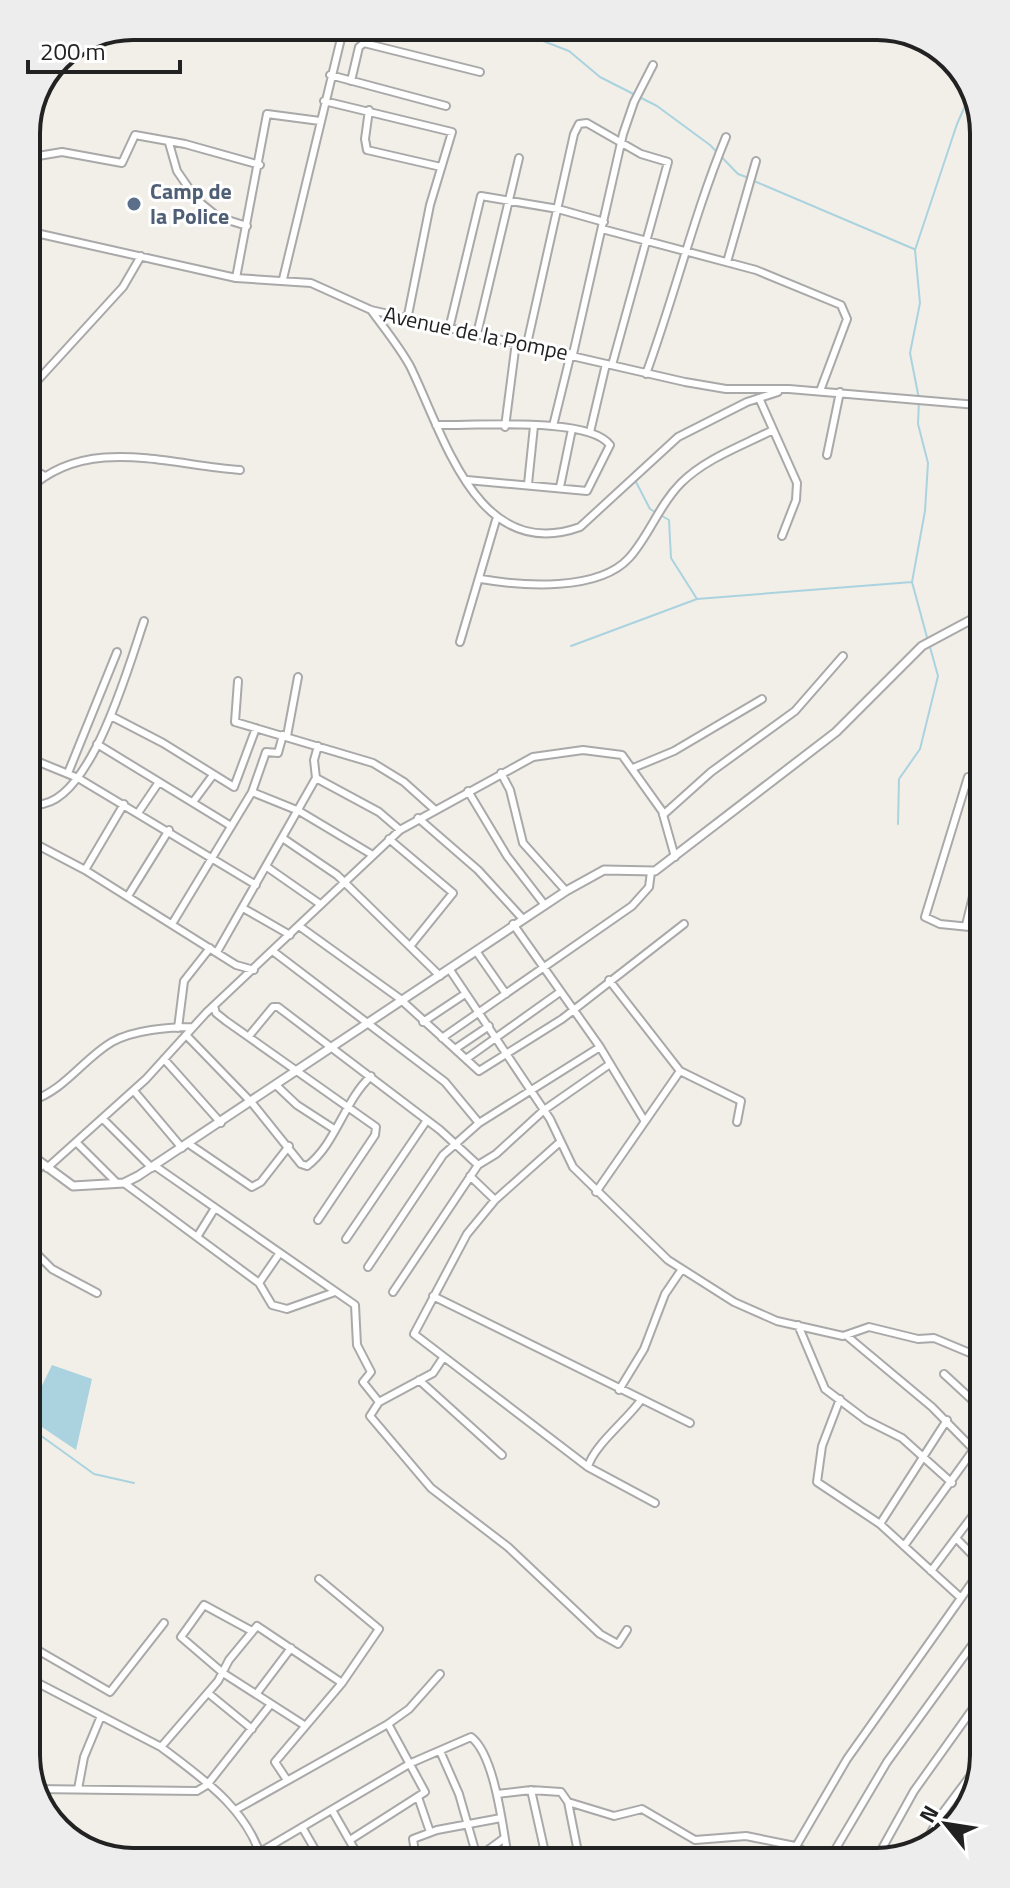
<svg xmlns="http://www.w3.org/2000/svg" width="1010" height="1888" viewBox="0 0 1010 1888" font-family="'Titillium Web',sans-serif">
<style>
.water{fill:#aad3df}
.lines{fill:none;stroke-linecap:round;stroke-linejoin:round}
.stream{stroke:#aad3df;stroke-width:2}
.minor-casing{stroke:#a9a9a9;stroke-width:10}
.tertiary-casing{stroke:#a9a9a9;stroke-width:11}
.minor{stroke:#fff;stroke-width:6}
.tertiary{stroke:#fff;stroke-width:7}
.service-dot{fill:#5c6f8a;stroke:#fff;stroke-width:3}
.labels{text-anchor:middle;stroke-width:6;stroke-linejoin:round;paint-order:stroke}
.service-label{font-size:22px;font-weight:bold;fill:#4e5e75;stroke:#fff;text-anchor:start}
.street-label{font-size:22px;fill:#222;stroke:#fff}
.rim{fill:none;stroke:#222;stroke-width:4}
</style>
<rect width="100%" height="100%" fill="#f2efe9"/>
<path class="water" d="M52 1365 92 1379 76 1450 33 1421 32 1406Z"/>
<g class="lines">
<path class="stream" d="M504 26 569 51 600 77 657 106 710 145 738 174 749 178
M754 181 914 249
M635 480 650 509 669 520 671 558 697 599
M928 641 912 582 925 511 928 463 918 424 919 399 910 353 920 303 915 250 957 124 973 88
M571 646 697 599 912 582
M898 824 899 779 920 749 938 676 930 647
M33 1430 94 1474 134 1483"/>
<defs>
<path id="minor" d="M208 26 211 27
M475 26 500 35
M330 75 446 106
M351 81 359 47 364 43 480 72
M324 101 452 132 430 205 407 320
M369 110 365 139 367 150 441 167
M169 143 177 171 197 200 218 217 247 226
M26 158 62 152 122 163 135 135 185 144 260 165
M602 229 756 270 841 305 847 319 820 391
M27 231 236 278 311 283 371 310 685 382 726 389H789
M727 262 756 161
M236 278 267 114 320 121
M283 279 344 26
M371 310C384 328 399 346 410 366 444 435 477 564 580 527L678 437 747 402 778 392
M449 329 481 196 558 209 604 222
M477 334 519 158
M527 344 574 134 579 124 587 123 641 154 668 162 612 365
M573 354 623 134 634 102 653 65
M646 374C675 295 694 214 726 137
M789 389 977 405
M27 392 123 287 141 256
M759 398 797 483 796 500 782 536
M436 425C472 426 589 416 610 445L587 491 467 480
M553 426 571 353
M505 427 516 342
M590 432 606 364
M827 455 840 392
M28 467 43 475
M28 472 34 485
M528 484 534 426
M560 487 572 429
M28 490C87 434 168 465 240 470
M481 579C522 586 598 592 629 558 649 536 659 505 681 483 705 459 741 446 771 431
M460 642 496 520
M238 681 235 722 373 763 404 782 434 809
M111 716 163 743 234 787 256 728
M287 736 298 677
M97 744 231 826
M29 758 78 778 256 885
M633 768 674 751 762 699
M68 773 117 652
M501 773 510 790 523 843 566 891
M968 777 925 917 940 924 980 928
M316 778 379 812 400 830
M468 791 507 856 544 904
M252 792 299 811 371 854
M193 802 213 775
M29 803C87 820 130 661 144 621
M138 813 159 782
M663 815 711 772 795 711 843 656
M418 818 478 870 522 918
M284 839 337 875 440 976
M389 839 453 893 411 945
M30 841 85 870 236 965 254 970
M267 867 320 904
M85 870 124 804
M128 896 169 830
M243 908 290 935
M172 924 252 792 266 752 278 753 283 735
M513 924 600 1047 644 1120
M966 925 980 868
M299 926 399 998 479 1071 562 1019 684 924
M476 951 506 994
M217 952 316 778 314 760 318 746
M274 952 445 1082 479 1123
M450 970 550 1119 573 1167 668 1260 734 1302 777 1321 843 1336 869 1327 918 1339 934 1338 982 1358
M609 980 680 1071
M214 1006 216 1013 226 1021 376 1127 375 1135 318 1220
M423 1022 465 994
M178 1028 184 981 210 948
M186 1035 252 1103 301 1164 307 1166C336 1144 344 1101 371 1076
M249 1036 273 1007H278L440 1130 478 1165
M442 1038 632 906 649 887 651 872
M455 1049 489 1026
M164 1059 221 1123
M466 1059 560 992
M277 1086 297 1105 334 1129
M134 1091 182 1148
M31 1101C65 1090 83 1059 112 1042 133 1030 169 1027 193 1027
M103 1119 152 1168
M560 1142 495 1200 467 1234 414 1334 588 1467 655 1503
M77 1143 117 1183
M189 1144 252 1187 261 1182 289 1146
M155 1166 355 1305 357 1345 371 1372 363 1382 379 1402 370 1416 431 1488 508 1547 600 1634 618 1644 627 1630
M47 1168 146 1079 206 1013 400 830 533 757 583 750 622 755 662 811 675 857
M470 1176 495 1200
M31 1178 42 1165
M124 1183 259 1283 272 1305 287 1309 335 1292
M596 1192 680 1071 741 1101 737 1122
M197 1237 215 1208
M346 1239 427 1120
M32 1249 52 1269 97 1293
M368 1267 443 1155 479 1123 600 1047
M259 1283 279 1254
M393 1292 478 1165 496 1154 544 1110 610 1064
M433 1296 690 1423
M798 1325 825 1389 866 1420 902 1438 952 1483
M847 1336 932 1407 983 1459
M944 1374 982 1409
M419 1380 502 1455
M619 1390 644 1349 665 1294 682 1269
M840 1399 822 1446 817 1482 880 1524 961 1598
M379 1402 433 1373 443 1358
M588 1467C593 1446 627 1420 641 1400
M880 1524 947 1420
M956 1538 983 1566
M904 1546 982 1438
M931 1571 983 1502
M250 1630 204 1605 181 1637 223 1673 304 1725
M34 1648 110 1692 164 1623
M34 1681 161 1747C202 1778 247 1808 262 1860
M208 1693 252 1729
M257 1693 291 1648
M161 1747 218 1681 229 1660 257 1626 342 1683
M440 1751 459 1794 477 1857
M287 1780 275 1762 342 1683 379 1629 319 1579
M34 1789 197 1791 207 1785 271 1704
M78 1789 84 1757 101 1716
M531 1790 546 1857
M497 1794 531 1790 561 1792 568 1802 579 1857
M418 1797 430 1832
M568 1802 614 1816 642 1809 695 1840 746 1836 795 1846 811 1855
M237 1809 388 1724 409 1709 440 1674
M332 1810 360 1859
M302 1827 321 1860
M350 1840 425 1792 388 1724
M260 1852 411 1763 471 1737C495 1755 503 1829 508 1858
M507 1853 545 1852
M919 1853 941 1815 983 1759
M879 1854 914 1791 984 1693
M791 1855 847 1759 983 1567
M832 1855 887 1762 983 1630
M477 1858 503 1839
M404 1859 415 1852 413 1839 437 1830 501 1818"/>
<path id="tertiary" d="M31 1155 73 1186 124 1183 138 1176 566 891 604 870 655 871 836 732 922 646 978 616"/>
</defs>
<use href="#minor" class="minor-casing"/>
<use href="#tertiary" class="tertiary-casing"/>
<use href="#minor" class="minor"/>
<use href="#tertiary" class="tertiary"/>
</g>
<circle class="service-dot" cx="134" cy="204" r="8"/>
<g class="labels">
<g class="service-label">
<text x="150" y="199">Camp de<tspan x="150" dy="25">la Police</tspan></text>
</g>
<g class="street-label">
<text transform="translate(476 333) rotate(12)" y="8">Avenue de la Pompe</text>
</g>
</g>
<path d="M0 0H1010V1888H0ZM133 40H877A93 93 0 0 1 970 133V1755A93 93 0 0 1 877 1848H133A93 93 0 0 1 40 1755V133A93 93 0 0 1 133 40Z" fill="#ededed" fill-rule="evenodd"/>
<path class="rim" d="M133 40H877A93 93 0 0 1 970 133V1755A93 93 0 0 1 877 1848H133A93 93 0 0 1 40 1755V133A93 93 0 0 1 133 40Z"/>
<g transform="translate(946 1824) rotate(300)" stroke="#ffffff" stroke-width="6" paint-order="stroke">
<path d="M0-6L14 30L0 20L-14 30Z" fill="#222222"/>
<text y="-12" font-size="22" font-weight="bold" text-anchor="middle" fill="#222222">N</text>
</g>
<path d="M28 60v12h152v-12" fill="none" stroke="#222222" stroke-width="4"/>
<text x="40" y="60" font-size="24" fill="#222222" stroke="#ffffff" stroke-width="6" paint-order="stroke">200 m</text>
</svg>
